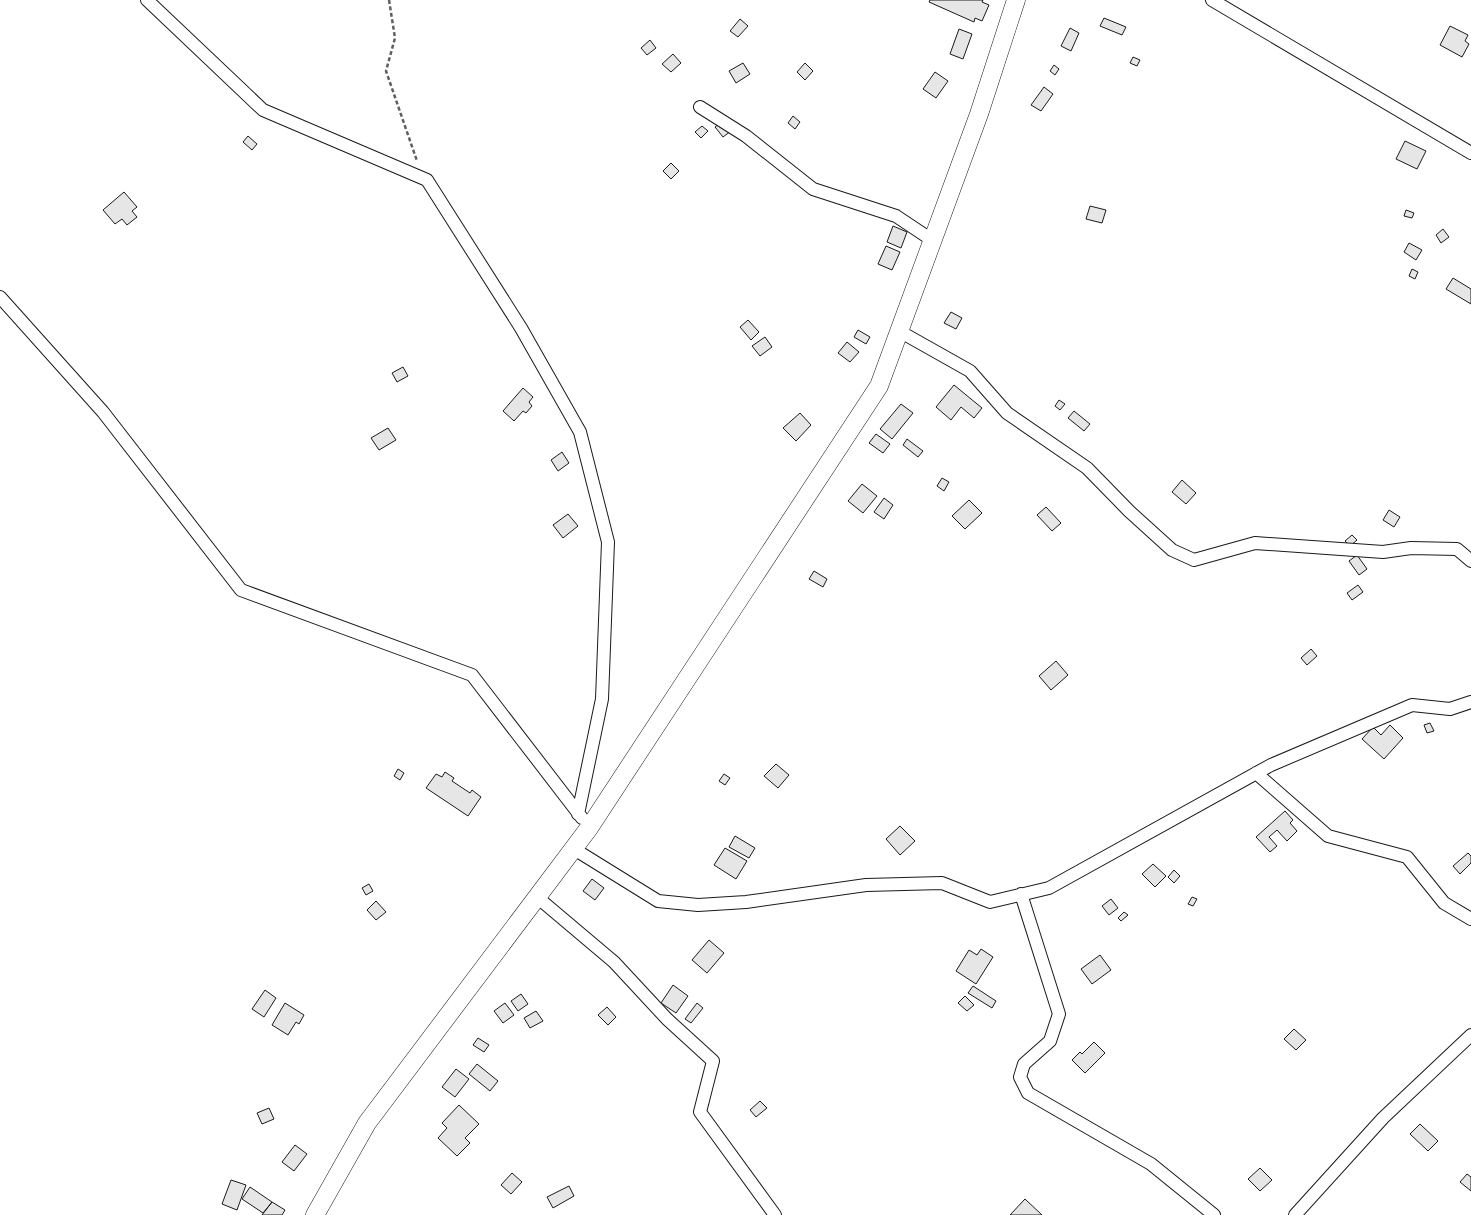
<svg xmlns="http://www.w3.org/2000/svg" width="1471" height="1215" viewBox="0 0 1471 1215" font-family="'Work Sans',sans-serif">
<style>
.building{fill:#e6e6e6;stroke:#1a1a1a}
.lines{fill:none;stroke-linecap:round;stroke-linejoin:round}
.street-casing{stroke:#1a1a1a;stroke-width:14}
.secondary-casing{stroke:#1a1a1a;stroke-width:19}
.path{stroke:#5f5f5f;stroke-width:2.5;stroke-dasharray:4 2.5;stroke-linecap:butt}
.street{stroke:#fff;stroke-width:12}
.secondary{stroke:#fff;stroke-width:18}
</style>
<rect width="100%" height="100%" fill="#fff"/>
<path class="building" d="M930 0H983L982 2 989 5 982 21 975 18 974 22 929 2Z
M1104 18 1126 27 1122 35 1100 26Z
M740 19 748 26 738 37 730 31Z
M1450 26 1468 35 1465 41 1469 44 1462 57 1440 45Z
M1070 28 1079 33 1071 51 1061 46Z
M959 29 972 34 963 59 950 54Z
M650 40 656 48 647 55 641 48Z
M673 54 681 63 671 72 662 64Z
M1133 57 1140 60 1137 66 1130 63Z
M743 63 750 74 736 83 729 71Z
M805 63 813 71 805 80 797 72Z
M1054 65 1059 69 1055 75 1050 71Z
M935 72 948 81 936 98 923 89Z
M1044 87 1053 94 1041 111 1031 105Z
M793 116 800 122 795 129 788 123Z
M723 121 731 131 723 137 715 127Z
M702 126 708 131 701 138 695 132Z
M248 136 257 144 252 150 243 142Z
M1405 141 1426 151 1417 169 1396 159Z
M671 163 679 171 671 179 663 171Z
M124 192 137 207 132 211 137 217 127 225 122 219 115 224 103 210Z
M1090 206 1106 210 1102 223 1086 219Z
M1406 210 1414 213 1412 218 1404 216Z
M893 226 907 232 901 248 887 242Z
M1443 229 1449 237 1441 243 1436 235Z
M1409 243 1422 250 1416 260 1404 252Z
M886 246 900 252 892 270 878 264Z
M1412 269 1418 272 1415 279 1409 276Z
M1453 278 1471 289V304L1446 289Z
M951 312 962 318 956 329 944 323Z
M748 320 759 332 751 340 740 327Z
M858 330 870 337 866 344 854 337Z
M765 337 772 347 760 356 752 346Z
M847 342 859 352 850 362 838 353Z
M403 367 408 376 397 382 392 373Z
M954 385 982 408 974 418 961 407 951 420 936 407Z
M523 388 533 397 529 402 532 406 526 413 523 411 514 421 503 411Z
M1059 400 1065 404 1060 410 1055 406Z
M901 404 913 413 892 439 880 429Z
M1074 411 1090 424 1084 431 1068 418Z
M800 413 811 425 796 441 783 428Z
M388 428 396 440 379 450 371 438Z
M876 434 890 444 883 453 869 443Z
M907 439 923 451 918 457 903 445Z
M562 452 569 463 558 471 551 460Z
M942 478 949 482 944 491 937 486Z
M1182 480 1196 493 1186 504 1172 492Z
M862 484 877 496 863 513 848 501Z
M884 498 893 505 884 519 874 512Z
M969 500 982 513 965 529 952 516Z
M1046 507 1061 523 1052 531 1037 515Z
M1389 510 1400 517 1394 527 1383 520Z
M568 514 578 526 563 538 553 525Z
M1352 535 1357 540 1350 546 1345 541Z
M1357 555 1367 569 1359 575 1349 561Z
M814 571 827 579 823 587 809 579Z
M1358 585 1363 592 1352 600 1347 593Z
M1311 649 1317 656 1307 665 1301 658Z
M1056 661 1068 675 1051 690 1039 676Z
M1430 723 1434 731 1427 733 1424 725Z
M1390 725 1403 738 1384 759 1362 739 1373 727 1381 735Z
M776 764 789 775 778 788 764 776Z
M398 769 404 773 400 780 394 776Z
M445 772 454 778 452 781 470 793 472 790 481 797 468 816 426 788 436 774 442 777Z
M724 774 730 778 725 785 719 781Z
M1285 811 1293 820 1290 823 1297 831 1287 841 1277 830 1269 837 1277 846 1270 852 1256 837Z
M900 826 915 841 900 855 886 839Z
M735 836 755 848 749 858 729 847Z
M725 848 747 861 736 879 714 865Z
M1468 853 1471 856V863L1460 874 1453 866Z
M1153 864 1166 876 1155 887 1142 874Z
M1174 870 1180 876 1174 883 1168 877Z
M592 879 604 888 595 900 583 891Z
M369 884 373 891 366 895 362 888Z
M1192 897 1197 899 1193 906 1188 904Z
M1111 899 1118 908 1109 915 1102 906Z
M376 901 386 912 376 920 367 910Z
M1124 912 1128 915 1121 921 1118 918Z
M709 940 724 953 707 973 692 960Z
M981 949 993 957 976 984 956 971 969 950 977 955Z
M1100 955 1111 970 1092 984 1081 969Z
M673 985 688 996 676 1013 661 1003Z
M973 986 996 1001 992 1008 968 993Z
M265 990 276 998 264 1017 252 1009Z
M521 994 528 1004 518 1011 511 1001Z
M965 996 974 1005 967 1011 958 1003Z
M285 1003 304 1015 299 1024 296 1022 288 1035 272 1025Z
M505 1003 514 1015 503 1023 494 1011Z
M697 1003 703 1008 691 1023 685 1019Z
M607 1007 616 1017 608 1025 598 1015Z
M536 1011 543 1021 530 1028 524 1018Z
M1294 1029 1306 1040 1296 1050 1284 1039Z
M478 1038 489 1045 484 1052 473 1045Z
M1094 1042 1105 1053 1085 1073 1072 1060 1080 1052 1082 1054Z
M477 1064 498 1081 490 1091 469 1074Z
M456 1069 469 1079 455 1097 442 1087Z
M760 1101 767 1108 756 1117 750 1110Z
M459 1105 479 1124 465 1138 470 1143 457 1156 438 1138 447 1128 442 1123Z
M269 1108 274 1119 262 1124 257 1113Z
M1420 1124 1438 1141 1428 1151 1410 1134Z
M295 1145 307 1154 294 1171 282 1162Z
M1260 1168 1272 1180 1260 1191 1248 1179Z
M512 1173 522 1182 511 1194 501 1185Z
M1467 1174 1471 1177V1191L1460 1182Z
M231 1180 246 1185 237 1210 222 1204Z
M569 1186 574 1196 553 1208 547 1197Z
M250 1187 272 1202 263 1213 242 1199Z
M1025 1199 1042 1215H1010Z
M272 1202 285 1210 282 1215H262Z"/>
<g class="lines">
<defs>
<path id="street" d="M147 0 263 110 427 180 521 328 580 432 608 542 602 699 578 814
M1212 0 1471 153
M700 107 746 136 813 189 896 216 932 240
M0 297 103 412 241 590 472 675 582 818
M899 331 970 371 1007 413 1087 468 1129 511 1172 550 1194 560 1255 543 1383 552 1411 548 1457 549 1471 561
M1256 773 1328 836 1407 857 1444 903 1471 919
M574 849 658 901 698 905 746 902 866 885 942 883 990 902 1049 888 1271 765 1412 705 1450 709 1471 702
M1021 894 1059 1014 1050 1041 1024 1064 1020 1077 1028 1093 1151 1164 1214 1215
M537 897 614 962 667 1019 713 1061 700 1112 775 1215
M1295 1215 1383 1118 1471 1035"/>
<path id="secondary" d="M315 1215 367 1123 589 828 879 386 979 114 1016 0"/>
</defs>
<use href="#street" class="street-casing"/>
<use href="#secondary" class="secondary-casing"/>
<path class="path" d="M389 0 395 38 386 71 417 161"/>
<use href="#street" class="street"/>
<use href="#secondary" class="secondary"/>
</g>
</svg>
